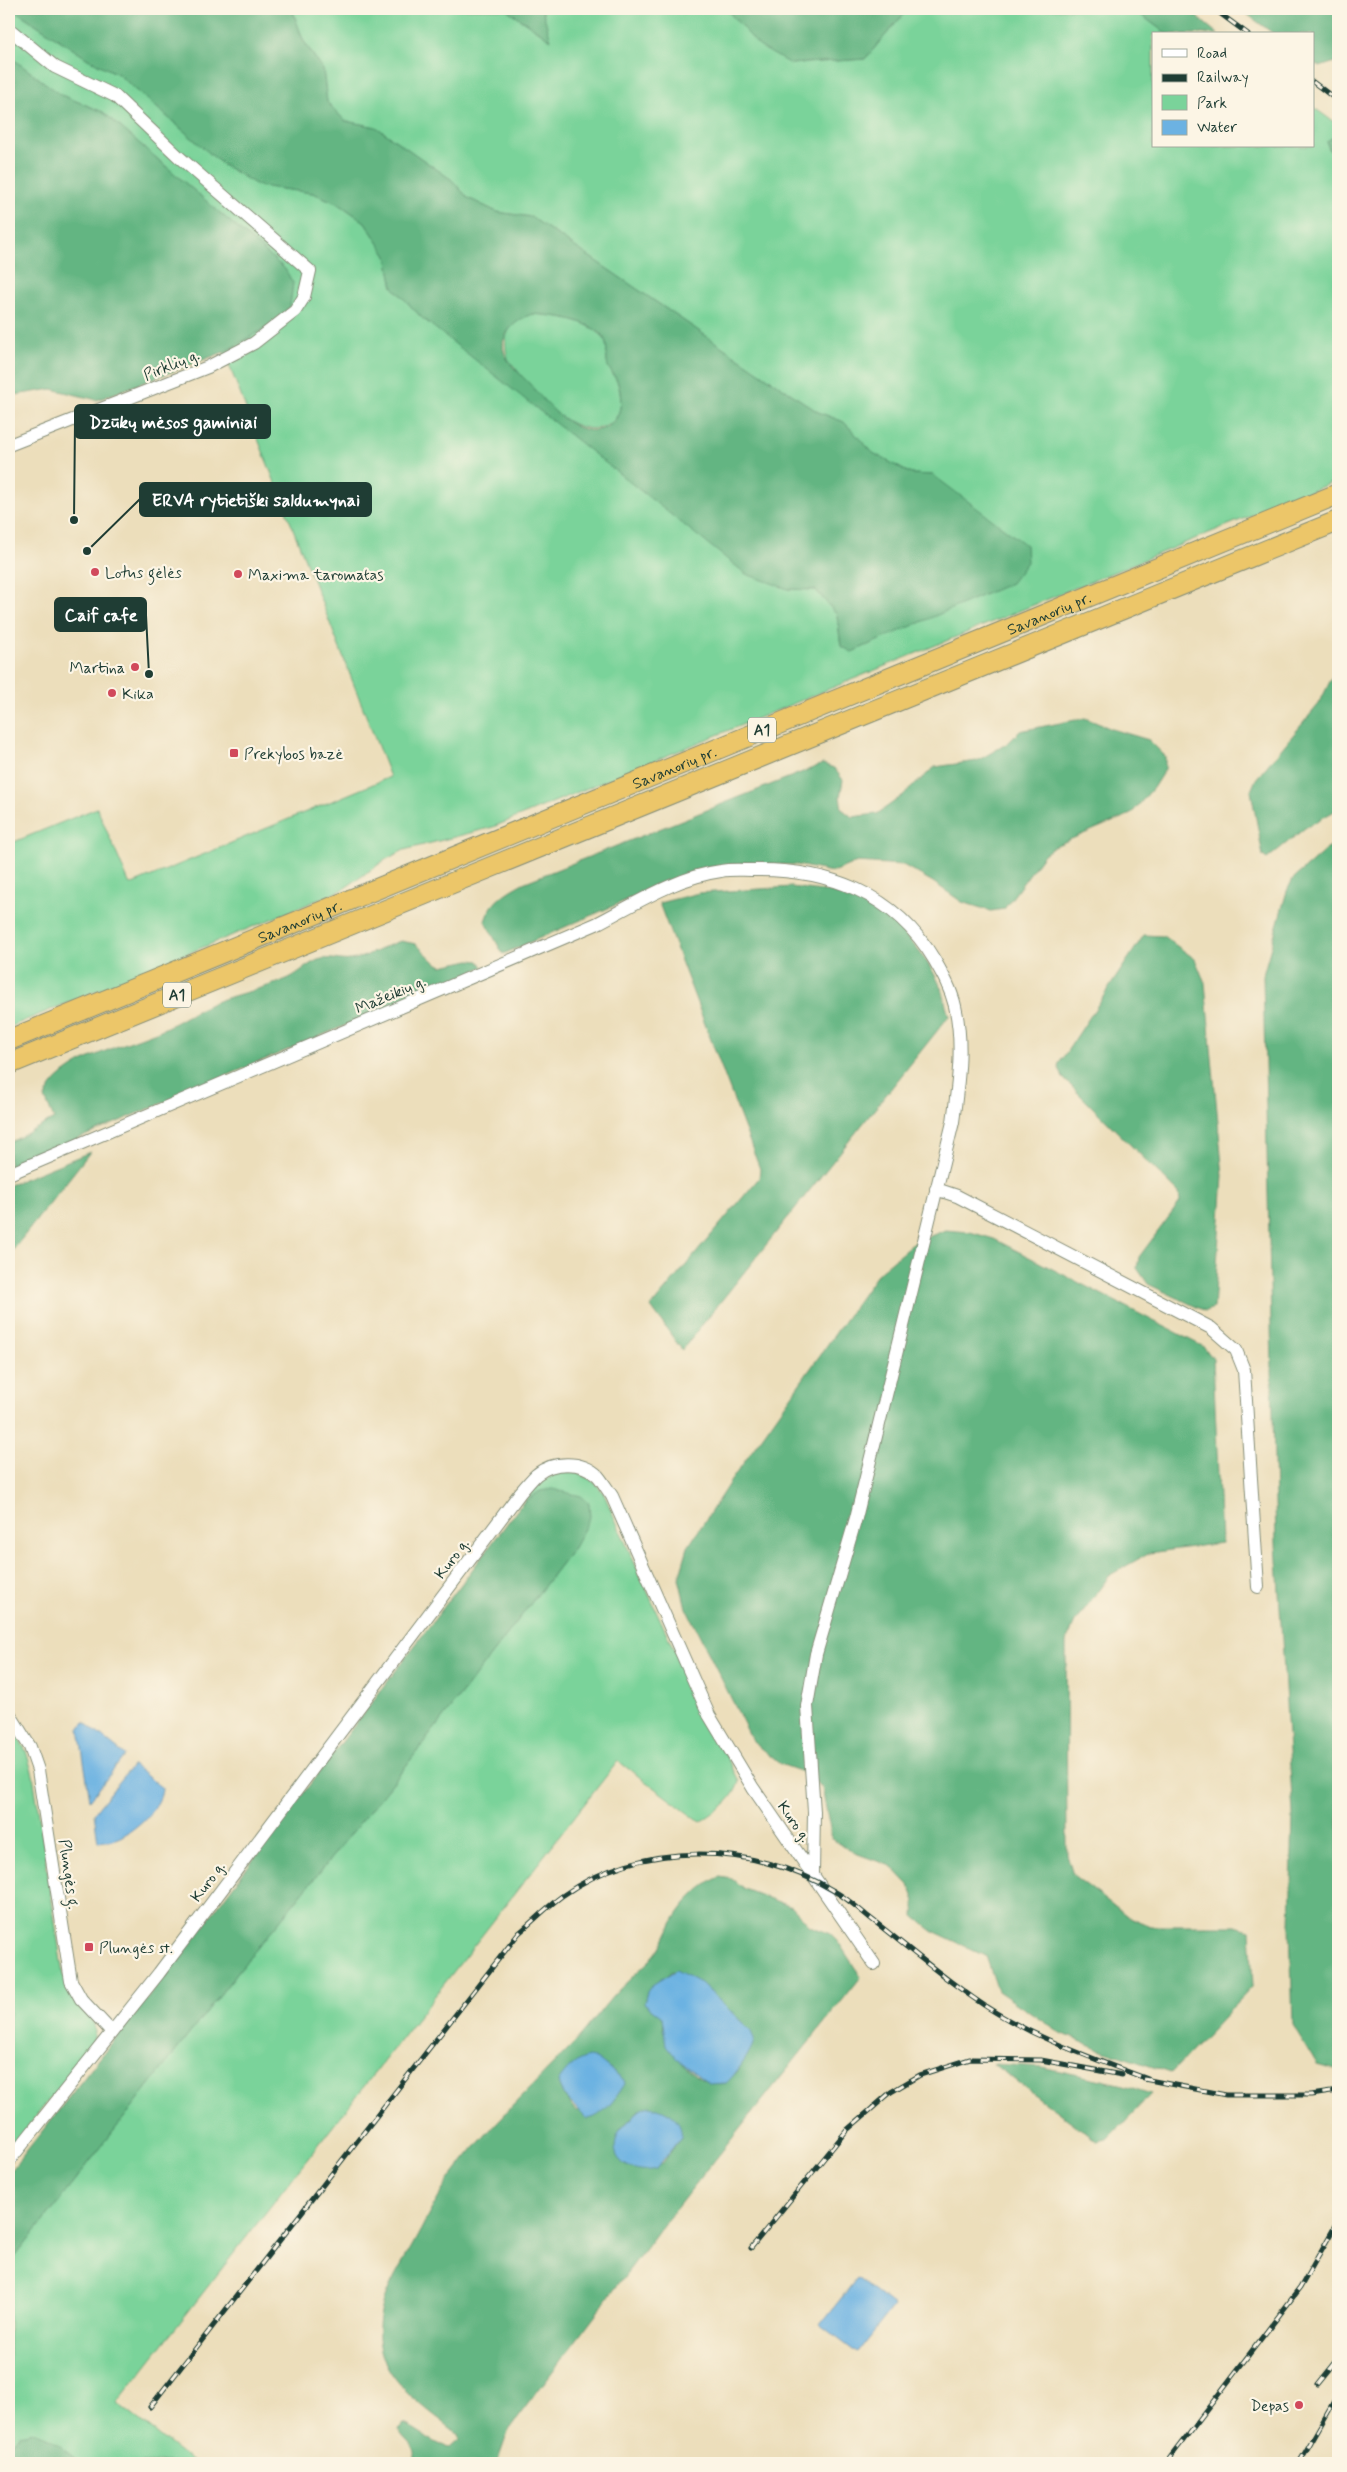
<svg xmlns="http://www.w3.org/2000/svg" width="1347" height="2472" viewBox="0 0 1347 2472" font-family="Mynerve,sans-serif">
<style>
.green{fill:#7ad39a;stroke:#4c8867}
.forest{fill:#63b582;stroke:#41795b;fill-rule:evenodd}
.water{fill:#6cb2e2;stroke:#46788b}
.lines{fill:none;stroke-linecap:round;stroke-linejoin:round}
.minor-casing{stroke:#868e78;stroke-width:14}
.trunk-casing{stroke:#868e78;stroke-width:22}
.minor{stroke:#fff;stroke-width:12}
.trunk{stroke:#ecc669;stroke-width:20}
.rail-casing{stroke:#1f3d34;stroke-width:5}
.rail{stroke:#fcf5e5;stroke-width:3;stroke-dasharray:9;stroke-linecap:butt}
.poi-dot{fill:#d1495b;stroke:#fcf5e5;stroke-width:2}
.labels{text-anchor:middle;stroke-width:4.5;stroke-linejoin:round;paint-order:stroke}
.shield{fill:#fcf5e5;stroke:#617469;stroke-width:1}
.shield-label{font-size:15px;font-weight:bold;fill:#1f3d34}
.street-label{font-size:16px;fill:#1f3d34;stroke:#fcf5e5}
.poi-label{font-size:16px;fill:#1f3d34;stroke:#fcf5e5;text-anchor:start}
.leader{fill:none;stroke:#1f3d34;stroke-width:2}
.callout-dot{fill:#1f3d34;stroke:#fcf5e5;stroke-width:2}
.callout{fill:#1f3d34;stroke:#1f3d34;stroke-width:2}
.callout-label{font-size:18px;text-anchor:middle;font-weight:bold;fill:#fff}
</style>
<rect width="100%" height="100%" fill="#fcf5e5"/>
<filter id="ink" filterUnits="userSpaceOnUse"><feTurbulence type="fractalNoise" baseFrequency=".02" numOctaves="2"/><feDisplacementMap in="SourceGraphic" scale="10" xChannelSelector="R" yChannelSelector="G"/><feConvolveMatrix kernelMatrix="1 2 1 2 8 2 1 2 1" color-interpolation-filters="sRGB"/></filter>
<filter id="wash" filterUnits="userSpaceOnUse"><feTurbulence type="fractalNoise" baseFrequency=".0096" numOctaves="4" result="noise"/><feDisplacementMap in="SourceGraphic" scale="20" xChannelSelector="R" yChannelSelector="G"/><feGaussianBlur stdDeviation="1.12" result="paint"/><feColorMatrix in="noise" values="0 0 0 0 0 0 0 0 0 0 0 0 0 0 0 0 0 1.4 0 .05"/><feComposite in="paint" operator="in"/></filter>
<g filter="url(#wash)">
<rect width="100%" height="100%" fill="#ecdebb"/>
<path class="green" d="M9 9H13L88 59 118 74 222 164 259 186 313 193 339 204 365 222 387 256 393 287 421 317 788 589 816 590 837 615 841 646 933 475 911 474 873 453 844 422 818 412 531 217 497 212 468 198 452 180 376 127 345 121 327 102 323 70 303 40 292 9H506L550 39 542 9H726L790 64 865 59 908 9H1133L1167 34H1153V146H1313V107L1338 125V134L1327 141 1329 150 1338 157V480L493 827 404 850 385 860 342 890 9 1027V844L97 808 130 885 390 777 224 352 248 338 285 269 103 112 61 95 9 56Z
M532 314C556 316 583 318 601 335 611 344 603 356 609 367 611 373 616 378 618 384 630 424 599 440 566 420 543 406 525 379 508 359 501 335 509 322 532 314Z
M564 1471C580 1473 593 1478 603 1492 646 1589 689 1686 739 1781 734 1801 716 1811 700 1822L618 1761 117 2403 194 2463H82L69 2454 19 2435 9 2447V2265L240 1969 395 1780 575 1546 540 1491 521 1505C534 1488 544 1477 564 1471Z
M9 1722 26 1751 33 1775 63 1975C66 1981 68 1988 71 1993 87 2015 106 2023 87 2051L9 2151Z"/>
<path class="forest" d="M13 9H292L303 40 323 70 327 102 345 121 376 127 452 180 468 198 497 212 531 217 818 412 844 422 873 453 911 474 933 475 1026 545 1027 562 1011 583 852 652 841 646 837 615 816 590 788 589 746 574 421 317 393 287 387 256 365 222 339 204 313 193 259 186 222 164 118 74 88 59ZM532 314C556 316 582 318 601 334 609 342 606 352 607 363 608 370 616 376 618 383 623 398 622 419 607 427 576 442 546 403 529 383 522 376 514 369 508 360 494 339 513 321 532 314Z
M506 9H542L551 40Z
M726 9H908L865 59 790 64 759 46Z
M1133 9H1187L1218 34H1167Z
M1240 9H1332L1338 16V61L1320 67 1313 63V34H1274Z
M9 56 61 95 103 112 285 269 293 283 290 306 274 323 224 352 97 400 52 389 9 396Z
M1338 134V157L1329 150 1327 141Z
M1338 665V809L1305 828 1267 859 1263 856 1251 791 1256 779 1319 704Z
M1085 718 1112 729 1149 740 1165 756V769L1153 788 1131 814 1057 845 1044 854 1004 909 991 911 962 902 933 882 903 865 857 862 832 872 797 865 744 863 698 869 503 954 485 921C491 901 505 893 523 883L823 764 834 768 843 780 840 797 842 809 852 817 877 814 902 796 935 767 977 761 1008 743 1020 731Z
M1338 839V2071L1317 2065 1293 2025 1290 1926 1293 1814 1276 1544 1263 975 1287 891 1293 879Z
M791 887C814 890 838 892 859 901 892 917 920 947 937 979 943 990 945 1004 949 1016L682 1350 651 1307 759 1178 760 1169 659 903 699 893Z
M1144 935 1163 936 1195 959 1205 983 1223 1176 1214 1308 1205 1311 1148 1284 1137 1268 1139 1257 1180 1202 1179 1193 1063 1078 1058 1065Z
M401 941 416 944 435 962 442 966 470 960 479 961 483 967 9 1168V1143L54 1119 45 1098C58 1060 130 1044 163 1029 180 1021 196 1010 213 1003 238 993 265 989 289 978 299 973 308 964 318 960 329 956 340 962 351 960 368 957 384 946 401 941Z
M90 1152 9 1255V1185Z
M945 1230 970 1232 994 1239 1204 1347 1213 1359 1221 1543 1149 1553 1110 1575 1075 1622 1066 1642 1067 1855 1073 1875 1126 1915 1150 1926H1235L1250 1930 1253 1986 1171 2073 1093 2047 1057 2031 998 1991 986 1956 931 1930 914 1916 915 1901 909 1885 891 1866 855 1853 832 1839 822 1787 803 1772 780 1764 753 1742 686 1608 679 1578 688 1547 730 1482 879 1272 914 1243Z
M552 1489 581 1496 589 1503 590 1517 575 1546 395 1780 240 1969 9 2265V2173L175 1963 521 1505 540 1491Z
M720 1877 732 1879 744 1889 792 1907 810 1926 831 1934 837 1940 861 1977 663 2225 509 2429 497 2463H411C421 2447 405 2443 398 2429L404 2424C420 2430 435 2446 450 2447L459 2439 458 2434C427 2408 382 2382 379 2338 377 2303 394 2277 411 2248 424 2225 435 2200 450 2179 486 2129 532 2087 575 2042 588 2028 600 2011 613 1996 625 1983 638 1972 651 1959 663 1947 667 1931 676 1917 686 1901 703 1884 720 1877ZM672 1971 701 1983 750 2030 753 2044 737 2072 726 2083C699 2090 670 2053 663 2029 662 2025 663 2021 662 2017L644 2003 647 1992ZM606 2065 624 2080 622 2088 609 2106 577 2112 563 2095ZM639 2110 681 2137 662 2164 628 2167 617 2154 620 2130Z
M993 2064 1042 2067 1120 2084 1151 2094 1108 2139 1097 2141Z
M34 2432 51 2439 82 2463H9V2447L19 2435Z"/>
<path class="water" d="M84 1722 125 1755 90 1800 79 1729Z
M133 1765 162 1788C162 1806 138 1827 124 1835 116 1840 107 1841 98 1842L94 1813Z
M676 1970 701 1983 750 2030C751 2031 753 2037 754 2038 755 2048 734 2077 726 2083L710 2084 676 2058 666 2045 662 2017 644 2003 647 1992 652 1985Z
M589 2057 598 2059 624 2080 625 2084C617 2096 603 2118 587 2119L563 2095 558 2082C565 2071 576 2059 589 2057Z
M650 2106C666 2109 684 2119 681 2137L656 2169C638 2174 610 2165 616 2141 618 2132 624 2125 631 2119 637 2112 641 2108 650 2106Z
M857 2278 894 2306 857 2353 820 2325Z"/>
</g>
<g filter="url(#ink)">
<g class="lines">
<defs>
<path id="minor" d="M9 29 55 67 115 96 179 157 310 271 304 297 295 311 254 343 208 367 9 445
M9 1174 596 924C635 904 676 877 721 871 731 869 741 870 751 870 827 868 895 893 935 961 943 975 951 989 955 1006 964 1045 958 1083 953 1122L856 1518 816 1654 807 1706 814 1812 813 1873
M936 1189 957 1196 1211 1328 1236 1350 1244 1370 1258 1587
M9 1713 30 1747 38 1770 71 1981 81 1999 112 2032
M9 2161 159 1973 520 1493C525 1487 530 1481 536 1475 552 1461 582 1460 598 1476 603 1482 607 1489 612 1496L709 1715 753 1788 874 1964"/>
<g id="trunk">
<path id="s1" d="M9 1040 1338 494"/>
<path d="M9 1064 1338 521"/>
</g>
</defs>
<use href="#minor" class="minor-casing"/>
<use href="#trunk" class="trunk-casing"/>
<use href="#minor" class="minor"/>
<use href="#trunk" class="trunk"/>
<defs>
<path id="rail" d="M1214 9 1248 34
M1313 82 1338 101
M1144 2079 1226 2095H1311L1338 2091
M751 2248 847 2130 891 2092 920 2075 970 2059 1041 2060 1122 2075
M1317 2384 1338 2358
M150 2407 519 1933C533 1921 547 1907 562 1896 641 1840 752 1842 834 1891 847 1898 859 1909 870 1918 904 1944 937 1973 972 1997 1025 2035 1089 2057 1150 2080
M1166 2463 1300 2288 1338 2221
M1299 2463 1338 2395"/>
</defs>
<use href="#rail" class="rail-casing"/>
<use href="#rail" class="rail"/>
</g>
</g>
<g class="poi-dot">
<circle cx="95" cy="572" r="5"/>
<circle cx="238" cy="574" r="5"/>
<circle cx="135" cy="667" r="5"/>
<circle cx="112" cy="693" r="5"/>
<rect x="229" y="748" width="10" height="10" rx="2.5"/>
<rect x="84" y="1942" width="10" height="10" rx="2.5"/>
<circle cx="1299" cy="2405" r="5"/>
</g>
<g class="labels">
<g class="shield">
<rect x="748" y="717.5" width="28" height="25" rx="4"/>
<rect x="163" y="982.5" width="28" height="25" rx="4"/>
</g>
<g class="shield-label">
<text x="762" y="735">A1</text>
<text x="177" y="1000">A1</text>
</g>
<g class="street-label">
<text transform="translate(171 364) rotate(-22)" y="6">Pirklių g.</text>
<text dy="6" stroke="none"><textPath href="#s1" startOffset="1124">Savanorių pr.</textPath></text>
<text dy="6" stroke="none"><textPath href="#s1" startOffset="719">Savanorių pr.</textPath></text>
<text dy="6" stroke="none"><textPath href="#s1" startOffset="314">Savanorių pr.</textPath></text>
<text transform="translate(390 994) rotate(-23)" y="6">Mažeikių g.</text>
<text transform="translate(451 1558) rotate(-53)" y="6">Kuro g.</text>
<text transform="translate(795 1821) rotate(55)" y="6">Kuro g.</text>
<text transform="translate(70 1874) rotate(82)" y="6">Plungės g.</text>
<text transform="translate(207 1881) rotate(-53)" y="6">Kuro g.</text>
</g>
<g class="poi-label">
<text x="105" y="578">Lotus gėlės</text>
<text x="248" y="580">Maxima taromatas</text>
<text x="125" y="673" text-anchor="end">Martina</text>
<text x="122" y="699">Kika</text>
<text x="244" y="759">Prekybos bazė</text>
<text x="99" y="1953">Plungės st.</text>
<text x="1289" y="2411" text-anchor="end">Depas</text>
</g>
</g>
<path class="leader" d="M74 520L75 421M87 551L140 499M149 674L146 615"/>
<g class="callout-dot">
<circle cx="74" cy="520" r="5"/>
<circle cx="87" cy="551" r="5"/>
<circle cx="149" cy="674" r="5"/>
</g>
<g class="callout">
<rect x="75" y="405" width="195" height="33" rx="5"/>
<rect x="140" y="483" width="231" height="33" rx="5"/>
<rect x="55" y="598" width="91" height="33" rx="5"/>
</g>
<g class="callout-label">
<text x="173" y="428">Dzūkų mėsos gaminiai</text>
<text x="256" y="506">ERVA rytietiški saldumynai</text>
<text x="101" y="621">Caif cafe</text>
</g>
<rect width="1347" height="2472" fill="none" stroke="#fcf5e5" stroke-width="30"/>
<rect x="1152" y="32" width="162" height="115" fill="#fcf5e5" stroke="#a4ab9e"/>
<rect x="1162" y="49" width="25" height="8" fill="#ffffff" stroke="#a4ab9e"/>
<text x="1197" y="58" font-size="15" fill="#1f3d34">Road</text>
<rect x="1162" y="74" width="25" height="8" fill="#1f3d34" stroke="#a4ab9e"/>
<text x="1197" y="82" font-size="15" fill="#1f3d34">Railway</text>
<rect x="1162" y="95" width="25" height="15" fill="#7ad39a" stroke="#a4ab9e"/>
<text x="1197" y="108" font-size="15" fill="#1f3d34">Park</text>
<rect x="1162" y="120" width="25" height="15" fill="#6cb2e2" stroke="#a4ab9e"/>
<text x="1197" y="132" font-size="15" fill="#1f3d34">Water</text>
</svg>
